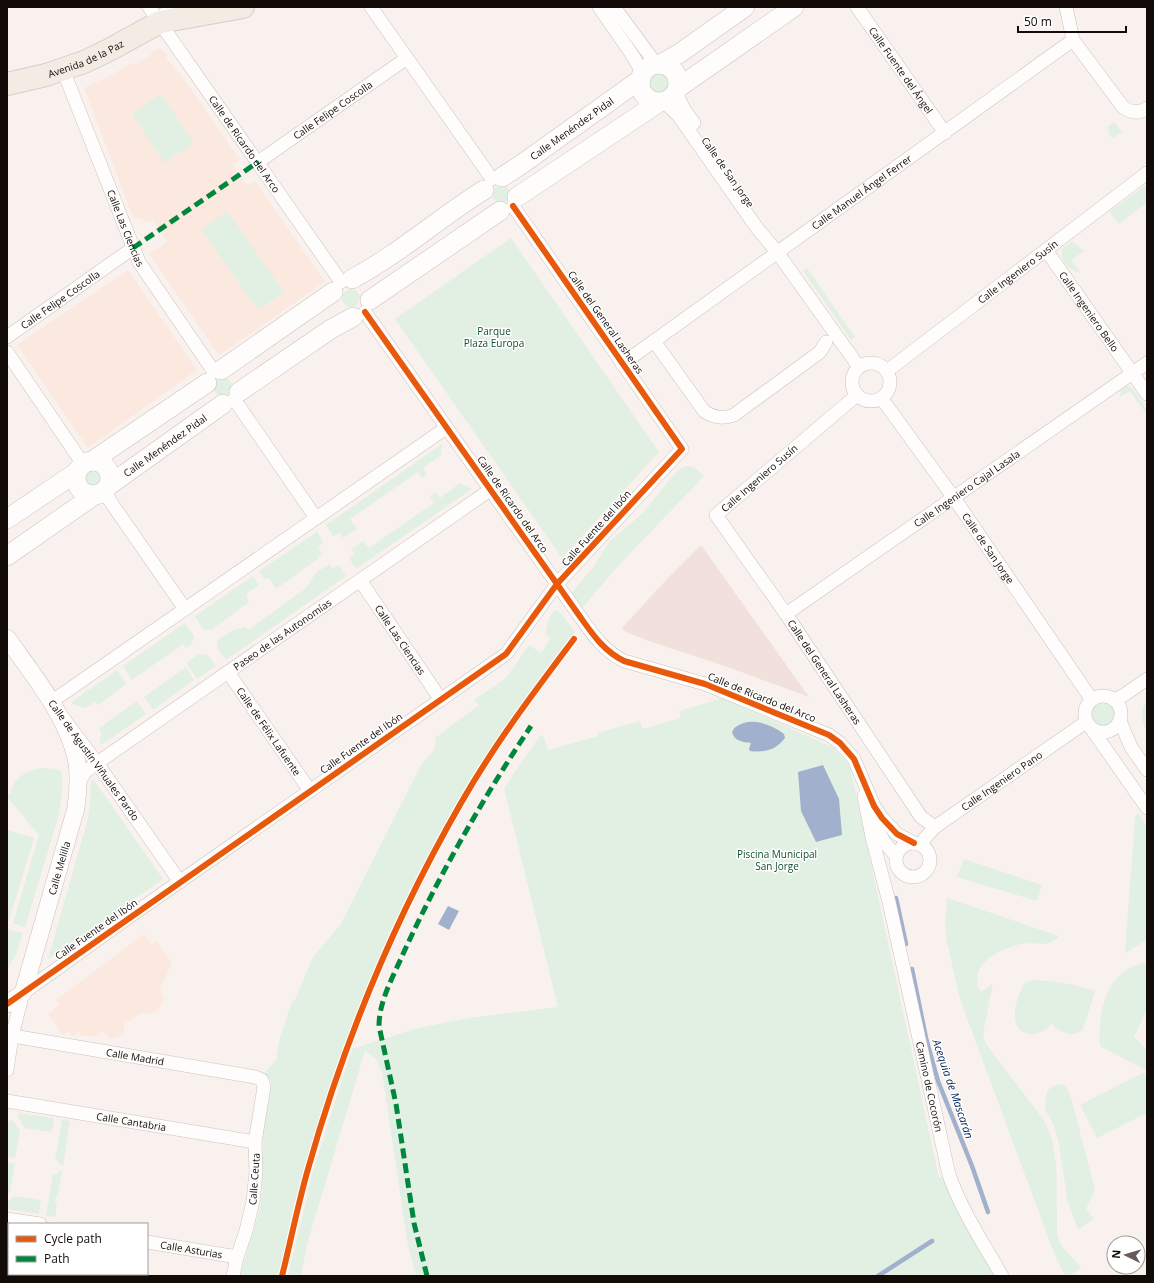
<svg xmlns="http://www.w3.org/2000/svg" width="1154" height="1283" viewBox="0 0 1154 1283" font-family="'Open Sans',sans-serif">
<style>
.commercial{fill:#f2e0dd}
.built{fill:#fbe9e0}
.green{fill:#e1f0e3}
.water{fill:#a1b1cd}
.lines{fill:none;stroke-linecap:round;stroke-linejoin:round}
.stream{stroke:#a1b1cd;stroke-width:4.5}
.minor-casing{stroke:#cac2be;stroke-width:14}
.tertiary-casing{stroke:#cac2be;stroke-width:18}
.secondary-casing{stroke:#cac2be;stroke-width:20}
.trunk-casing{stroke:#d2cecc;stroke-width:24}
.minor{stroke:#fefdfc;stroke-width:13}
.tertiary{stroke:#fefdfc;stroke-width:17}
.secondary{stroke:#fefdfc;stroke-width:19}
.trunk{stroke:#f2ece4;stroke-width:22}
.quiet{stroke:#00873e;stroke-width:5;stroke-dasharray:10 5;stroke-linecap:butt}
.cycleway-casing{stroke:#fff;stroke-width:8}
.cycleway{stroke:#e8590c;stroke-width:6}
.labels{text-anchor:middle;stroke-width:3;stroke-linejoin:round;paint-order:stroke}
.street-label{font-size:10px;fill:#120b07;stroke:#fff}
.park-label{font-size:10px;fill:#124d2f;stroke:#fff}
.water-label{font-size:11px;font-style:italic;fill:#042759;stroke:#fff}
</style>
<rect width="100%" height="100%" fill="#f9f1ed"/>
<path class="commercial" d="M701 545 809 697 725 666 649 641 624 631 622 628 666 580Z"/>
<path class="built" d="M160 49 166 53 167 61H169L178 73 179 72 240 160 233 165 245 182 248 186 255 181 325 282 219 355 149 254 167 242 153 220 150 222 133 217 84 88 107 77 133 63 135 64 146 58H149L152 52 156 49Z
M128 270 197 370 88 448 17 345Z
M144 934 151 944 156 941 172 963 160 989 164 1000 156 1012 140 1014 124 1024V1035L110 1039 103 1031 96 1037 80 1035V1031L72 1037 68 1032 63 1035 48 1014 59 1005 56 1000Z"/>
<path class="green" d="M648 83a11 11 0 1 1 22 0a11 11 0 1 1-22 0Z
M161 94 194 143 164 163 132 114Z
M1114 122 1122 132 1113 139 1109 134 1108 127Z
M1147 184V202L1119 224 1109 212Z
M492 194a9 9 0 1 1 18 0a9 9 0 1 1-18 0Z
M227 211 284 292 258 310 201 229Z
M511 238 659 452 562 558 395 319Z
M1072 241 1084 251 1071 260 1081 274C1071 269 1058 263 1063 248Z
M807 268 855 337 851 340 803 271Z
M342 298a9 9 0 1 1 18 0a9 9 0 1 1-18 0Z
M214 387a9 9 0 1 1 18 0a9 9 0 1 1-18 0Z
M1127 386C1134 387 1147 407 1147 415L1130 391 1120 397 1121 389Z
M442 444 441 455 423 468 427 475 422 478 418 472 350 519 357 529 343 538 340 533 333 536 326 525Z
M687 466 694 467 704 476 618 566 582 608 571 593 592 569 609 542 644 512 671 478 681 468Z
M83 478a10 10 0 1 1 20 0a10 10 0 1 1-20 0Z
M460 483 472 489 356 569 349 558 355 554 351 549 363 541 369 548 434 503 430 496 435 492 440 498Z
M317 532 323 542 318 547 322 553 318 556 319 558 276 589 269 578 265 580 259 571Z
M329 564 333 569 339 565 346 576 226 660 217 648 218 640 233 630 245 627 248 630 305 589 316 573Z
M253 576 259 585 246 594 249 602 211 630 203 629 195 616Z
M555 610 559 611 575 632C533 686 492 741 458 800 391 915 341 1040 304 1168 294 1203 287 1240 278 1276H241C245 1251 257 1227 261 1201 264 1181 262 1163 263 1143 263 1125 269 1106 271 1088V1081L265 1073 278 1057H276L280 1038 292 1000 294 1002 313 957 341 924 414 779C417 774 420 766 424 761 431 754 437 749 435 738L479 705 474 700 506 678 529 645 541 653 551 638 545 634 550 616Z
M185 623 194 636 192 644 186 648 183 644 132 680 123 666Z
M199 654 208 655 216 666 197 679 186 663Z
M186 667 194 680 153 710 144 697Z
M117 670 126 684 98 705 95 702 85 708 72 704 73 701Z
M723 698 834 748 850 767 939 1178H944L996 1276H416L408 1246 382 1072 376 1059 365 1051 307 1244 301 1276H288L313 1171 352 1049 418 1028 469 1018 558 1007 504 788 539 737 543 735 548 750 598 736 597 733 640 721 643 729 681 718 679 711Z
M1147 700V731C1140 721 1140 710 1147 700Z
M137 701 146 714 103 744H101L100 743 101 732 99 728Z
M1091 714a12 12 0 1 1 24 0a12 12 0 1 1-24 0Z
M44 768 56 769 62 771V795L58 818 25 927 13 923 39 835 7 797C11 793 11 790 13 786 18 774 33 769 44 768Z
M93 779 163 879 48 959 87 822 90 805 91 781Z
M1138 813 1147 826V943L1145 941 1125 953 1135 816Z
M7 830 34 838 9 921H7Z
M964 859 1042 885 1037 901 957 877Z
M947 898 1059 936C1057 938 1053 942 1049 943 1043 945 1030 942 1021 944 999 949 966 965 981 992L993 983 984 1029 983 1036 986 1044 1043 1119C1060 1146 1056 1183 1057 1213 1057 1222 1056 1233 1059 1241 1064 1251 1074 1259 1081 1267L1070 1276H1065L1052 1248 960 999 947 942 945 925Z
M7 929 23 933 17 952 7 970Z
M1143 962 1147 966V1009L1134 1037 1147 1050V1071L1100 1046C1098 1025 1102 991 1119 976 1126 969 1134 966 1143 962Z
M1034 980C1055 981 1075 984 1095 991L1083 1029C1074 1039 1059 1033 1051 1023 1046 1036 1020 1039 1016 1023 1012 1009 1019 995 1024 983Z
M1144 1072 1147 1078V1113L1097 1138 1080 1105Z
M1058 1084C1065 1084 1067 1088 1070 1094L1095 1189 1086 1209 1094 1219 1078 1230 1068 1202 1058 1140 1054 1126 1045 1109 1046 1097 1048 1090 1053 1086Z
M19 1113 54 1118 52 1132 25 1128 18 1117Z
M9 1120 13 1121 20 1131 15 1158 7 1157V1131Z
M62 1120 70 1121 63 1166 61 1165 59 1162 55 1160Z
M7 1162 15 1164 10 1192 7 1194Z
M60 1171H62L58 1195 56 1197 55 1202 57 1204 55 1217 46 1216 53 1174H57Z
M14 1196 41 1200 39 1214 7 1209V1202Z"/>
<path class="water" d="M748 722C761 721 774 726 784 734L785 738C776 750 764 753 750 751L749 749 751 743C743 742 734 741 732 732 734 726 742 723 748 722Z
M823 765 839 799 842 835 816 842 801 811 798 772Z
M448 906 459 911 449 930 438 924Z"/>
<g class="lines">
<path class="stream" d="M896 898 906 944
M912 969 926 1038 938 1081 972 1166 988 1212
M878 1276 932 1241"/>
<defs>
<g id="minor">
<path id="s1" d="M149 7 341 282"/>
<path d="M371 7 492 179"/>
<path d="M599 7 633 56 643 74"/>
<path d="M614 7 656 64"/>
<path id="s2" d="M857 7 945 133"/>
<path d="M1066 7 1073 40 1123 107C1131 113 1139 114 1147 108"/>
<path d="M160 22 169 7"/>
<path id="s3" d="M63 70 139 262 214 372"/>
<path d="M676 93 685 111 694 123"/>
<path d="M664 102 678 115 757 228 777 252 859 367"/>
<path id="s4" d="M258 162 407 58"/>
<path id="s5" d="M1046 250 1147 394"/>
<path d="M365 312 581 618C593 635 604 651 624 661L705 684 829 735 840 743 854 759 874 806 882 818 897 834 914 843"/>
<path id="s6" d="M7 337 133 248"/>
<path d="M654 341 704 411C714 418 723 419 734 415L820 352 826 342"/>
<path d="M7 352 83 464"/>
<circle cx="871" cy="382" r="19"/>
<path id="s7" d="M622 364 1073 40"/>
<path id="s8" d="M887 371 1147 173"/>
<path id="s9" d="M857 395 716 515 786 614 921 817 935 827"/>
<path d="M234 399 316 518"/>
<path id="s10" d="M882 399 954 498 1092 700"/>
<path d="M105 490 110 501 185 609"/>
<path id="s11" d="M360 580 441 700"/>
<path id="s12" d="M786 614 1147 363"/>
<path id="s13" d="M228 672 310 791"/>
<circle cx="1103" cy="714" r="18"/>
<path d="M1114 700 1124 695 1147 679"/>
<path d="M1120 721 1131 747 1147 770"/>
<path d="M1091 728 1147 808"/>
<path id="s14" d="M79 783 85 772 97 763 490 490"/>
<path id="s15" d="M864 796 872 837 889 902 949 1175C962 1211 983 1243 1002 1276"/>
<path d="M873 823 885 843 896 856"/>
<circle cx="913" cy="860" r="17"/>
<path id="s16" d="M921 845 925 838 935 827 1086 722"/>
<path d="M180 882 97 763 51 702 446 428"/>
<path id="s17" d="M7 1035 255 1077 262 1080 264 1087 255 1142 256 1172 253 1201 246 1231 237 1257 233 1276"/>
<path d="M7 1070 12 1036 23 993 129 917 506 654 557 584 682 449 513 206"/>
<path id="s18" d="M7 1101 255 1142"/>
<path d="M7 1219 40 1224"/>
<path id="s19" d="M147 1242 237 1257"/>
</g>
<path id="tertiary" d="M7 638C33 675 68 717 77 762 79 778 78 793 76 808L23 993 7 1004"/>
<g id="secondary">
<circle cx="659" cy="83" r="19"/>
<path d="M661 64 680 53 745 7"/>
<path d="M678 88 794 7"/>
<path id="s20" d="M502 177 522 164 641 79"/>
<path d="M517 197 658 103"/>
<path d="M352 279C399 254 439 218 484 190"/>
<path d="M370 300 500 211"/>
<path d="M221 370 333 292"/>
<path d="M239 392 331 329 353 317"/>
<path d="M92 461 207 383"/>
<circle cx="93" cy="478" r="17"/>
<path id="s21" d="M108 486 223 404"/>
<path d="M7 519 77 472"/>
<path d="M7 556 96 494"/>
</g>
<g id="trunk">
<path id="s22" d="M7 84 46 75 84 62 109 50 160 22 243 7"/>
</g>
</defs>
<use href="#minor" class="minor-casing"/>
<use href="#tertiary" class="tertiary-casing"/>
<use href="#secondary" class="secondary-casing"/>
<use href="#trunk" class="trunk-casing"/>
<use href="#minor" class="minor"/>
<use href="#tertiary" class="tertiary"/>
<use href="#secondary" class="secondary"/>
<use href="#trunk" class="trunk"/>
<path class="quiet" d="M133 248 258 162
M427 1276 414 1223 396 1104 379 1026C379 1001 393 977 403 954 439 875 483 798 531 726"/>
<defs>
<path id="cycleway" d="M365 312 581 618C593 635 604 651 624 661L705 684 829 735 840 743 854 759 874 806 882 818 897 834 914 843
M7 1004 506 654 557 584 682 449 513 206
M282 1276C291 1240 298 1204 308 1169 344 1041 395 918 461 803 494 745 534 692 574 639"/>
</defs>
<use href="#cycleway" class="cycleway-casing"/>
<use href="#cycleway" class="cycleway"/>
</g>
<g class="labels">
<g class="street-label">
<text dy="4" stroke="none"><textPath href="#s22" startOffset="83">Avenida de la Paz</textPath></text>
<text dy="4" stroke="none"><textPath href="#s2" startOffset="77">Calle Fuente del Ángel</textPath></text>
<text dy="4" stroke="none"><textPath href="#s4" startOffset="91">Calle Felipe Coscolla</textPath></text>
<text dy="4" stroke="none"><textPath href="#s20" startOffset="85">Calle Menéndez Pidal</textPath></text>
<text dy="4" stroke="none"><textPath href="#s1" startOffset="167">Calle de Ricardo del Arco</textPath></text>
<text transform="translate(728 172) rotate(55)" y="4">Calle de San Jorge</text>
<text dy="4" stroke="none"><textPath href="#s7" startOffset="295">Calle Manuel Ángel Ferrer</textPath></text>
<text dy="4" stroke="none"><textPath href="#s3" startOffset="170">Calle Las Ciencias</textPath></text>
<text dy="4" stroke="none"><textPath href="#s8" startOffset="164">Calle Ingeniero Susín</textPath></text>
<text dy="4" stroke="none"><textPath href="#s6" startOffset="65">Calle Felipe Coscolla</textPath></text>
<text dy="4" stroke="none"><textPath href="#s5" startOffset="75">Calle Ingeniero Bello</textPath></text>
<text transform="translate(606 322) rotate(55)" y="4">Calle del General Lasheras</text>
<text dy="4" stroke="none"><textPath href="#s21" startOffset="70">Calle Menéndez Pidal</textPath></text>
<text transform="translate(759 478) rotate(-41)" y="4">Calle Ingeniero Susín</text>
<text dy="4" stroke="none"><textPath href="#s12" startOffset="220">Calle Ingeniero Cajal Lasala</textPath></text>
<text transform="translate(513 504) rotate(55)" y="4">Calle de Ricardo del Arco</text>
<text transform="translate(596 528) rotate(-48)" y="4">Calle Fuente del Ibón</text>
<text dy="4" stroke="none"><textPath href="#s10" startOffset="183">Calle de San Jorge</textPath></text>
<text dy="4" stroke="none"><textPath href="#s14" startOffset="253">Paseo de las Autonomías</textPath></text>
<text dy="4" stroke="none"><textPath href="#s11" startOffset="72">Calle Las Ciencias</textPath></text>
<text dy="4" stroke="none"><textPath href="#s9" startOffset="376">Calle del General Lasheras</textPath></text>
<text transform="translate(762 697) rotate(22)" y="4">Calle de Ricardo del Arco</text>
<text dy="4" stroke="none"><textPath href="#s13" startOffset="72">Calle de Félix Lafuente</textPath></text>
<text transform="translate(361 743) rotate(-35)" y="4">Calle Fuente del Ibón</text>
<text transform="translate(94 760) rotate(54)" y="4">Calle de Agustín Viñuales Pardo</text>
<text dy="4" stroke="none"><textPath href="#s16" startOffset="104">Calle Ingeniero Pano</textPath></text>
<text transform="translate(59 868) rotate(-74)" y="4">Calle Melilla</text>
<text transform="translate(96 929) rotate(-35)" y="4">Calle Fuente del Ibón</text>
<text dy="4" stroke="none"><textPath href="#s17" startOffset="130">Calle Madrid</textPath></text>
<text dy="4" stroke="none"><textPath href="#s15" startOffset="298">Camino de Cocorón</textPath></text>
<text dy="4" stroke="none"><textPath href="#s18" startOffset="126">Calle Cantabria</textPath></text>
<text transform="translate(254 1179) rotate(-86)" y="4">Calle Ceuta</text>
<text dy="4" stroke="none"><textPath href="#s19" startOffset="45">Calle Asturias</textPath></text>
</g>
<g class="park-label">
<text x="494" y="335">Parque<tspan x="494" dy="12">Plaza Europa</tspan></text>
<text x="777" y="858">Piscina Municipal<tspan x="777" dy="12">San Jorge</tspan></text>
</g>
<g class="water-label">
<text transform="translate(953 1089) rotate(71)" y="4">Acequia de Mascarán</text>
</g>
</g>
<rect width="1154" height="1283" fill="none" stroke="#120b07" stroke-width="16"/>
<rect x="8" y="1223" width="140" height="52" fill="#ffffff" stroke="#a09d9c"/>
<rect x="16" y="1236" width="20" height="6" fill="#e8590c" stroke="#a09d9c"/>
<text x="44" y="1243" font-size="12" fill="#120b07">Cycle path</text>
<rect x="16" y="1256" width="20" height="6" fill="#00873e" stroke="#a09d9c"/>
<text x="44" y="1263" font-size="12" fill="#120b07">Path</text>
<g transform="translate(1126 1255) rotate(275)"><circle r="19" fill="#ffffff" stroke="#a09d9c"/>
<path d="M0-3L7 15L0 10L-7 15Z" fill="#635c58"/>
<text y="-6" font-size="11" font-weight="bold" text-anchor="middle" fill="#120b07">N</text>
</g>
<path d="M1018 26v6h108v-6" fill="none" stroke="#120b07" stroke-width="2"/>
<text x="1024" y="26" font-size="12" fill="#120b07" stroke="#ffffff" stroke-width="3" paint-order="stroke">50 m</text>
</svg>
